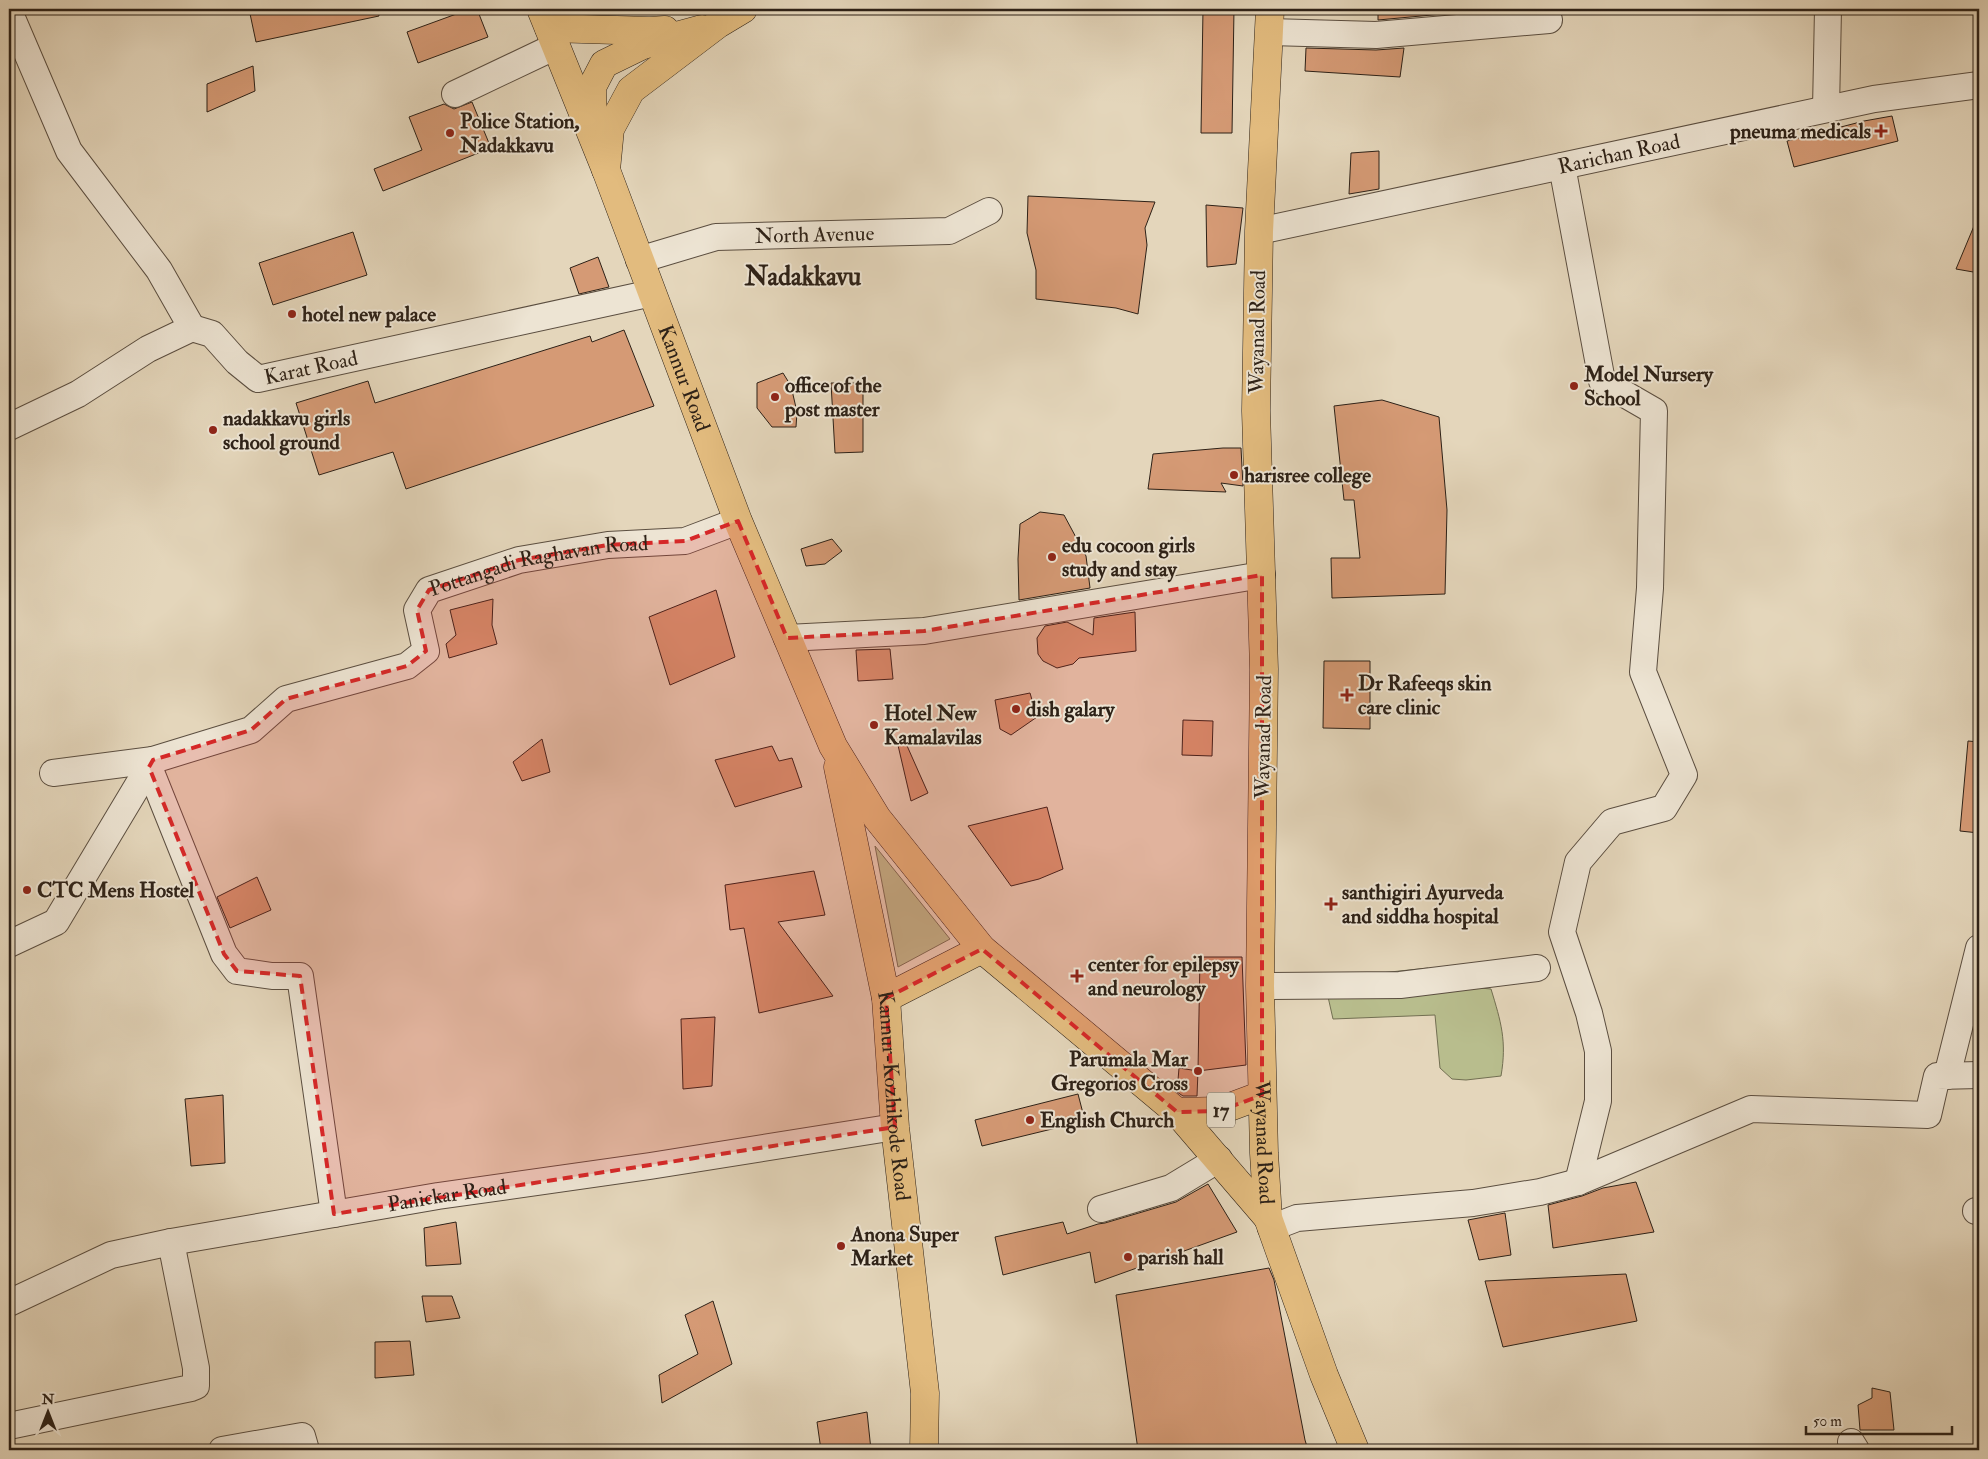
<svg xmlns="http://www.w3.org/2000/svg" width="1988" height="1459" viewBox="0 0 1988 1459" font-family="'IM FELL Double Pica',serif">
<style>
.green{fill:#b8bd8d;stroke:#726f52}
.building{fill:#d59a75;stroke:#2d2117}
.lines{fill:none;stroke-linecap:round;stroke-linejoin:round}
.minor-casing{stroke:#5b4e40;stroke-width:28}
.major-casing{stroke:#2d2117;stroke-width:29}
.minor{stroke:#ede4d3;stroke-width:26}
.major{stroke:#e2bb7e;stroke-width:28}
.marked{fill:#d62828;fill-opacity:0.2;stroke:#d62828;stroke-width:4;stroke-dasharray:10 6;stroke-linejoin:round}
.poi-dot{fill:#8f2418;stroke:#ede4d3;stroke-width:2}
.labels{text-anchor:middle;stroke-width:4;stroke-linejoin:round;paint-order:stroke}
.shield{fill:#ede4d3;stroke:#675c4f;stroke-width:1}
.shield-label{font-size:20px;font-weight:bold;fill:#2d2117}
.poi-label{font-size:21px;font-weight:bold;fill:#2d2117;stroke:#ede4d3;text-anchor:start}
.street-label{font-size:21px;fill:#2d2117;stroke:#ede4d3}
.district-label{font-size:26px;font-weight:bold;fill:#2d2117;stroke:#ede4d3}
</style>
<rect width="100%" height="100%" fill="#e4d6bb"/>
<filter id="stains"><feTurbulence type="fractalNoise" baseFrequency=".004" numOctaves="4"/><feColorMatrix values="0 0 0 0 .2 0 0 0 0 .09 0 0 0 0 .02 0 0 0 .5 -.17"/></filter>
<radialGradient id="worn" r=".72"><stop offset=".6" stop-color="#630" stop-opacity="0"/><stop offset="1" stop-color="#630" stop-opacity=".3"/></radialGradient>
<path class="green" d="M875 846 950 939 898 967Z
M1428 968 1448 985 1491 989C1501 1022 1507 1041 1501 1076L1466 1080 1452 1079 1440 1068 1435 1015 1333 1019 1324 979Z"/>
<path class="building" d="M249 9H378L379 16 256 42Z
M470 9H477L488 37 418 63 407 32Z
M1203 9H1234L1232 133H1201Z
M1387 9H1464V12L1378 20V10Z
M1306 48 1376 50 1404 48 1400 77 1305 71Z
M253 66 255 91 207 112V84Z
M472 102 491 148 383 191 374 169 422 150 409 117 444 104 454 109Z
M1892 116 1898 141 1794 167 1787 141 1864 121Z
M1379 151V189L1349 194 1351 153Z
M1028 196 1155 202 1145 228 1147 245 1138 314 1116 308 1036 299V270L1027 233Z
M1206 205 1243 208 1236 264 1207 267Z
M1979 214V273L1956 269Z
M353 232 367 275 273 305 259 263Z
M598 257 609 287 579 294 570 268Z
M624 330 654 406 406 489 393 452 319 475 296 403 368 381 375 403 590 336 592 342Z
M783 373 791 386 797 412 796 427H772L757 408V383Z
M831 383H863V452L835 453Z
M1382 400 1439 417 1447 510 1445 594 1332 598 1331 558H1360L1354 500H1344L1334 406Z
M1223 448H1241L1243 486 1221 483 1226 492 1148 489 1153 454Z
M1040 512 1064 515 1086 556 1090 588 1019 600 1018 559 1020 524Z
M832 539 842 551 825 564 806 566 801 549Z
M716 590 735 657 670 685 649 617Z
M493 599 492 625 497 644 449 658 446 644 456 635 450 610Z
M1135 612 1136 651 1079 658 1073 664 1057 668 1043 661 1038 654 1037 638 1045 626 1067 622 1093 635 1094 618Z
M890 649 893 679 858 681 856 650Z
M1324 661H1370V729L1323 728Z
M1030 693 1037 717 1011 735 1000 729 995 700Z
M1183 720 1213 721 1212 756 1182 755Z
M542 739 550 772 522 781 513 762Z
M904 739 928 793 911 801 897 741Z
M1968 741 1979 742V833L1960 831Z
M772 746 779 761 792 758 802 787 735 807 715 760Z
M1047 807 1063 869 1039 879 1011 886 968 826Z
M814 871 825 915 778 922 833 996 759 1013 744 928 730 930 725 885Z
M257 877 271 910 230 928 217 897Z
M1200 957H1242L1246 1065 1198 1071Z
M715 1017 712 1086 683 1089 681 1019Z
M1179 1068 1198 1071 1197 1096H1183L1177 1092Z
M1078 1094 1085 1121 982 1146 975 1120Z
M223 1095 225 1163 191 1166 185 1099Z
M1636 1182 1654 1232 1553 1248 1548 1205 1582 1196 1603 1188Z
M1208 1184 1237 1232 1095 1283 1090 1252 1003 1275 995 1237 1063 1222 1067 1234 1098 1224 1105 1223 1176 1202Z
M1505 1213 1511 1255 1479 1260 1468 1220Z
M456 1222 461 1264 426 1266 424 1228Z
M1269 1268 1274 1280 1305 1440 1308 1450H1138L1116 1295Z
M1626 1274 1637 1321 1503 1347 1485 1281Z
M422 1296H452L460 1318 426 1322Z
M713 1301 732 1364 662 1403 659 1375 698 1354 685 1315Z
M410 1341 414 1375 375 1378V1342Z
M1872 1388 1890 1392 1894 1430H1860L1858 1405 1872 1398Z
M867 1412 871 1450H821L817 1422Z"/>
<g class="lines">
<defs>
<g id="minor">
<path d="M9 11 69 151 159 270 192 328"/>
<path d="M1269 32 1376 35 1549 20"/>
<path d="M455 94 556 46"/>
<path d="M1826 109 1828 9"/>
<path d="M1562 166 1602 381 1654 411 1650 588 1643 672 1684 775 1664 808 1612 822 1578 862 1562 932 1589 1013 1598 1051V1101L1578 1182"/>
<path id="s1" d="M1259 231 1874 99 1979 85"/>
<path id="s2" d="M639 260 716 237 949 231 989 211"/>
<path id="s3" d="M9 427 78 394 148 349 192 328 212 334 237 362 258 379 652 293"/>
<path d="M787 638 924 631 1262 575"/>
<path d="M149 767 224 954 237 971 272 976H300L334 1214"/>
<path d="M53 773 153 760"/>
<path id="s4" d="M9 944 56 922 153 760 251 730 286 699 407 666 426 651 417 610 429 590 519 560 608 545 685 541 738 521"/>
<path d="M1260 986 1400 985 1537 968"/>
<path d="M1947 1076 1979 948"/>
<path d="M1101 1209 1171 1188 1219 1159"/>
<path d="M1976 1211H1979"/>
<path d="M1271 1228 1297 1218 1473 1203 1540 1192 1578 1182 1751 1109 1928 1115 1937 1076 1979 1075"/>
<path id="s5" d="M9 1303 111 1255 171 1242 438 1196 650 1166 895 1127"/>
<path d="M9 1426 191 1388 196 1386V1368L171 1242"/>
<path d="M1851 1442 1856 1450"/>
<path d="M222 1450 302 1436 306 1450"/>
</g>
<g id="major">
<path id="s6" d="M541 9 606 170 738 521 833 746 877 818 982 949 1177 1112 1268 1218"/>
<path id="s7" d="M1270 9 1259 231 1256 411 1264 669 1260 986 1264 1153 1268 1218 1324 1375 1355 1450"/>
<path d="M549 28 650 31 665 30"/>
<path d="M593 123 592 87 604 64 643 45 702 29"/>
<path d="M606 170 610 129 631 90 718 24 743 9"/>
<path id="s8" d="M838 767 886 998 895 1127 925 1393 924 1450"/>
<path d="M886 998 982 949"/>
<path d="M1177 1112 1219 1111 1262 1095"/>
</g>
</defs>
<use href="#minor" class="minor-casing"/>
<use href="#major" class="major-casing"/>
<use href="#minor" class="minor"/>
<use href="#major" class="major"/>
</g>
<path class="marked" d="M738 521 787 638 924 631 1262 575V1095L1219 1111 1177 1112 982 949 886 998 895 1127 334 1214 300 976 237 971 224 954 149 767 153 760 251 730 286 699 407 666 426 651 417 610 429 590 519 560 608 545 685 541Z"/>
<g class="poi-dot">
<path d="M1878.5 123.5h5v5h5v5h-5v5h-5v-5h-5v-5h5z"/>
<circle cx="450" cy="133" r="5"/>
<circle cx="292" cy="314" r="5"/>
<circle cx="1574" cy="386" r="5"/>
<circle cx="775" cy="397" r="5"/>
<circle cx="213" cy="430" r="5"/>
<circle cx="1234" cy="475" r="5"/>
<circle cx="1052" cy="557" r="5"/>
<path d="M1344.5 687.5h5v5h5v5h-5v5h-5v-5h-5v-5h5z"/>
<circle cx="1016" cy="709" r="5"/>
<circle cx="874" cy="725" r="5"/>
<circle cx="27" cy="890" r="5"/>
<path d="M1328.5 896.5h5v5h5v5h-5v5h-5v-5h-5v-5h5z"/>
<path d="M1074.5 968.5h5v5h5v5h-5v5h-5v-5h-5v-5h5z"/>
<circle cx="1198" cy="1071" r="5"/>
<circle cx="1030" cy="1120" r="5"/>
<circle cx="841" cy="1246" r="5"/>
<circle cx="1128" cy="1257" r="5"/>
</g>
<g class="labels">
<rect class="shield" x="1207" y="1092.5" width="28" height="35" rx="4"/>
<g class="shield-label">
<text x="1221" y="1117">17</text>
</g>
<g class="poi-label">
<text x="460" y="128">Police Station,<tspan x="460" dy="24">Nadakkavu</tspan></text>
<text x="1871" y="138" text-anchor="end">pneuma medicals</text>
<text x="302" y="321">hotel new palace</text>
<text x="1584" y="381">Model Nursery<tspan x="1584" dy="24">School</tspan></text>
<text x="785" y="392">office of the<tspan x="785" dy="24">post master</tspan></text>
<text x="223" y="425">nadakkavu girls<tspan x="223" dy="24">school ground</tspan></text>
<text x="1244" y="482">harisree college</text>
<text x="1062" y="552">edu cocoon girls<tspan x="1062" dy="24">study and stay</tspan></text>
<text x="1358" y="690">Dr Rafeeqs skin<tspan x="1358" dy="24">care clinic</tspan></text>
<text x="1026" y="716">dish galary</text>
<text x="884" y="720">Hotel New<tspan x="884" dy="24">Kamalavilas</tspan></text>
<text x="37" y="897">CTC Mens Hostel</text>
<text x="1342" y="899">santhigiri Ayurveda<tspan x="1342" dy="24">and siddha hospital</tspan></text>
<text x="1088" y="971">center for epilepsy<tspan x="1088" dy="24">and neurology</tspan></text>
<text x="1188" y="1066" text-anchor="end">Parumala Mar<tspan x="1188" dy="24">Gregorios Cross</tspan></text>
<text x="1040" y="1127">English Church</text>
<text x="851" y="1241">Anona Super<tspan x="851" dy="24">Market</tspan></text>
<text x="1138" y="1264">parish hall</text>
</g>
<g class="street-label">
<text dy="7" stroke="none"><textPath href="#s1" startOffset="368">Rarichan Road</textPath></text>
<text dy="7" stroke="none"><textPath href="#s2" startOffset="179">North Avenue</textPath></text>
<text transform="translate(1257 332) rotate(-89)" y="7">Wayanad Road</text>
<text dy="7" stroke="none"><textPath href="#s3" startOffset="348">Karat Road</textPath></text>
<text dy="7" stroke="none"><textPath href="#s6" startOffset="396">Kannur Road</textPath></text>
<text dy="7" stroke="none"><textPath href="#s4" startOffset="718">Pottangadi Raghavan Road</textPath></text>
<text transform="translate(1263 737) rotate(-89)" y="7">Wayanad Road</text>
<text dy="7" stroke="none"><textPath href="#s8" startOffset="334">Kannur-Kozhikode Road</textPath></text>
<text dy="7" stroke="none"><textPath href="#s7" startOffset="1134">Wayanad Road</textPath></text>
<text dy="7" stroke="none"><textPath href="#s5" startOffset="454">Panickar Road</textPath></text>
</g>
<g class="district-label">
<text x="803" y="285">Nadakkavu</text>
</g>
</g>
<rect width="1988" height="1459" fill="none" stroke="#e4d6bb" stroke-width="30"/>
<rect x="10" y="10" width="1968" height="1439" fill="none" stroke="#2d2117" stroke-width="2.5"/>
<rect x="15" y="15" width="1958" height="1429" fill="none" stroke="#2d2117"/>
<g transform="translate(48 1412)" stroke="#ede4d3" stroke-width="4" paint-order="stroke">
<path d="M0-4L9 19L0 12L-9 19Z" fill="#2d2117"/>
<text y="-8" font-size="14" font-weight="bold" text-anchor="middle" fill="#2d2117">N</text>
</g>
<path d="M1806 1426v8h146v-8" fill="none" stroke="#2d2117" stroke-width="2.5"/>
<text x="1813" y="1426" font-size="15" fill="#2d2117" stroke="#ede4d3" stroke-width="4" paint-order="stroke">50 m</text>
<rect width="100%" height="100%" filter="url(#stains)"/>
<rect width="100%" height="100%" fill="url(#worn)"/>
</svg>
